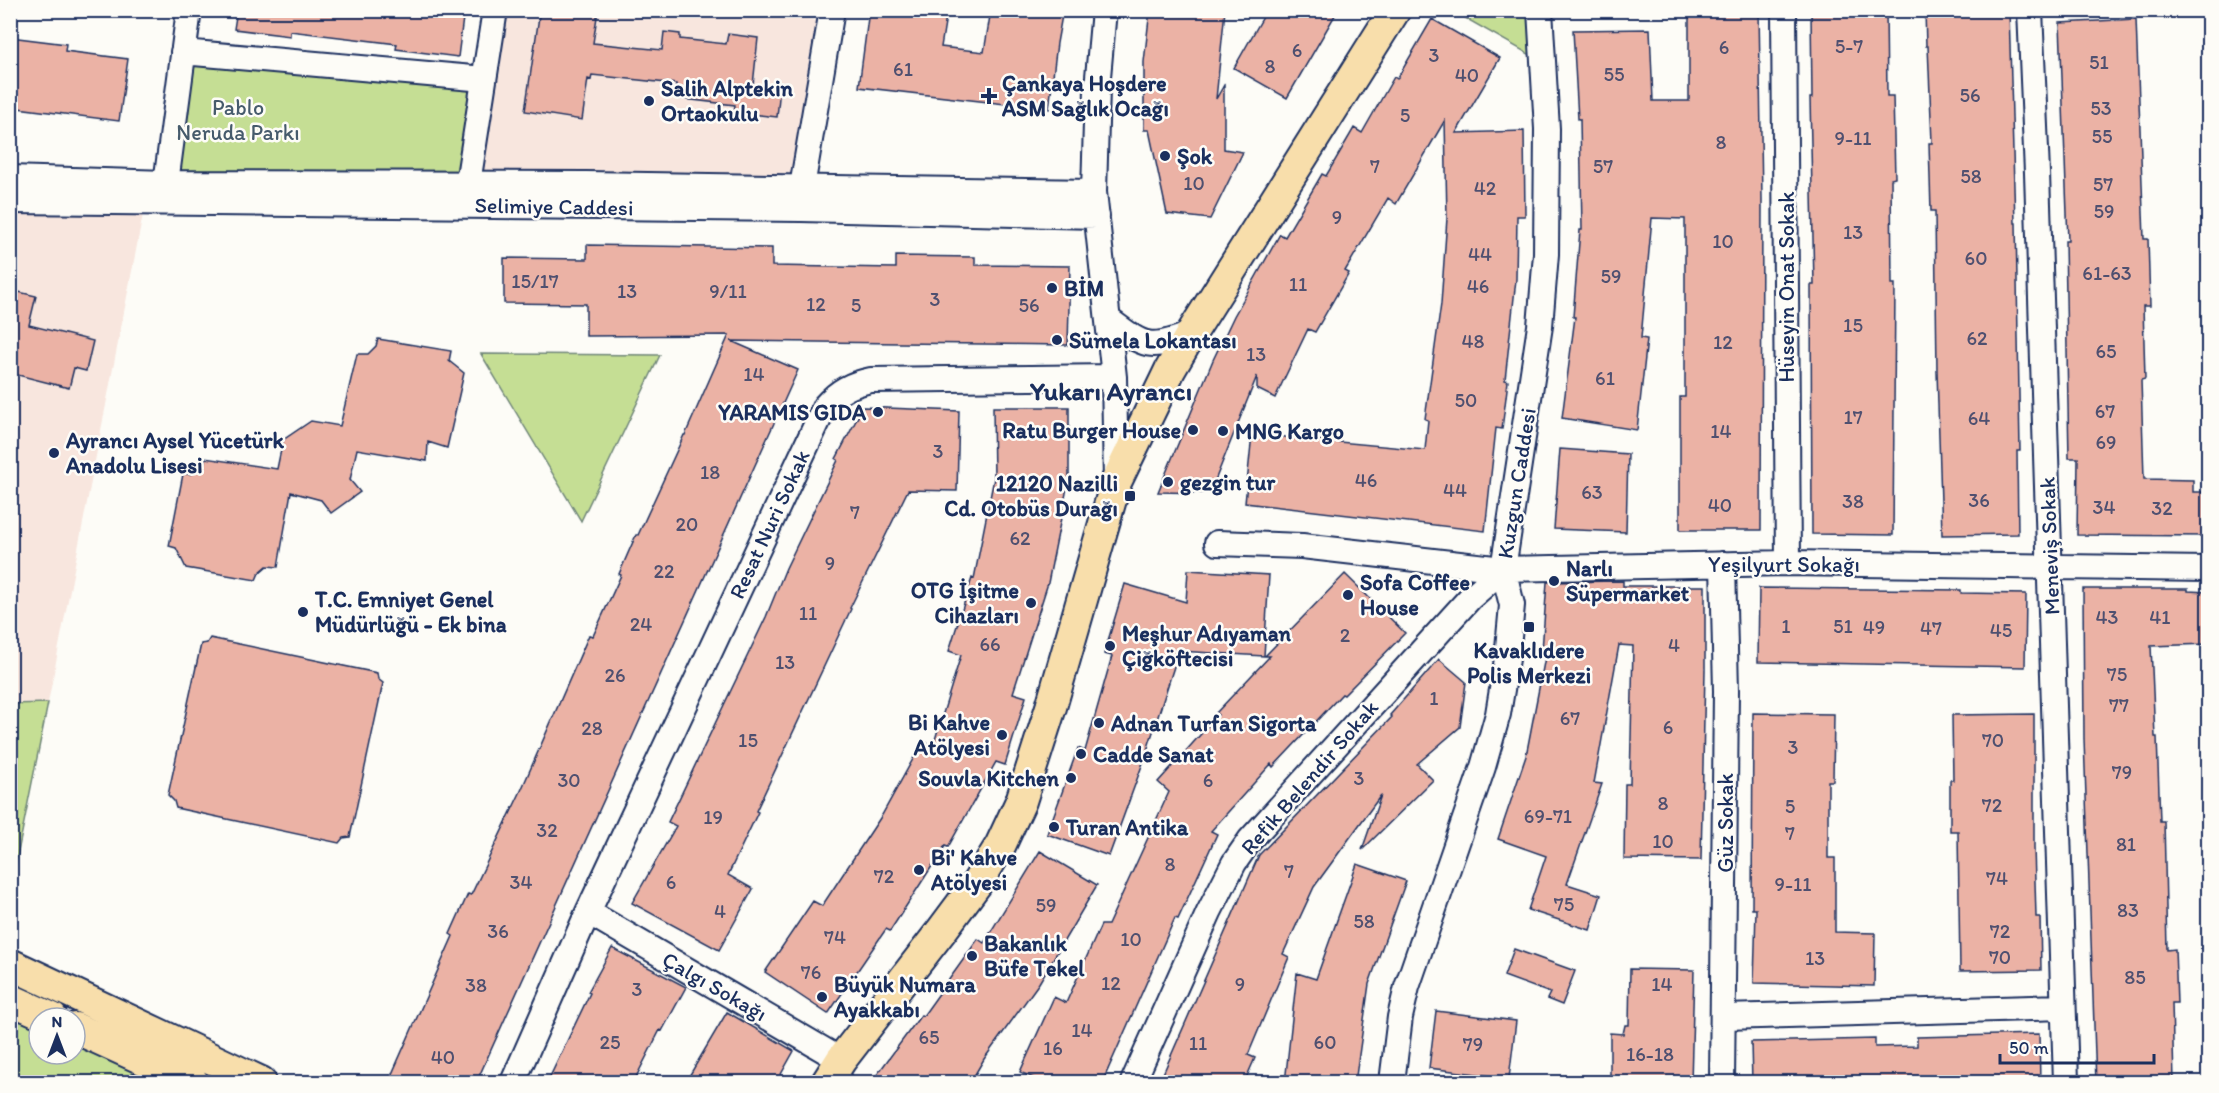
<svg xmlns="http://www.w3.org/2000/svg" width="2219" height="1093" viewBox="0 0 2219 1093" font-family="Itim,sans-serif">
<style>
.built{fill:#f8e6de}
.green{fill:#c5de94;stroke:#708679;stroke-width:1.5}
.building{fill:#ebb2a5;stroke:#1b2f5e;stroke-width:1.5}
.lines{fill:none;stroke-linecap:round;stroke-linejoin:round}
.minor-casing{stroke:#1b2f5e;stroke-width:28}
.major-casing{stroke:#1b2f5e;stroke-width:34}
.minor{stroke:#fdfcf7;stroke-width:24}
.major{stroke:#f8deab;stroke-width:30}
.poi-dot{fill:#1b2f5e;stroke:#fdfcf7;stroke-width:2}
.labels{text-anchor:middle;stroke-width:5;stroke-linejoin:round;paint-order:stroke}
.number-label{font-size:20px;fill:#4f5070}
.poi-label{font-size:22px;font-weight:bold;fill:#1b2f5e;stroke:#fdfcf7;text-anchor:start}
.park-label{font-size:22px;fill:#465b6c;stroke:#fdfcf7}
.street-label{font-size:22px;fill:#1b2f5e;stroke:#fdfcf7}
.quarter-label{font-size:26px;font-weight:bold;fill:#1b2f5e;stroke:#fdfcf7}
</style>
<rect width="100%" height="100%" fill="#fdfcf7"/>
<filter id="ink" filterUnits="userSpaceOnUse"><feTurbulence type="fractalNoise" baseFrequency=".0167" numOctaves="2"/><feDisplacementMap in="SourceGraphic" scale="12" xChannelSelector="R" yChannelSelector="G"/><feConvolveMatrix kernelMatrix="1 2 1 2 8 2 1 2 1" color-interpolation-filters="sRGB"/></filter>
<g filter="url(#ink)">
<path class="built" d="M741 10 830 22 802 187 468 183 495 11Z
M10 201 145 204 48 703 11 704Z"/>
<path class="green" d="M1453 11H1540L1543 62Z
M183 52 484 79 468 183H166Z
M481 354 660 355 581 521Z
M48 703 11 887V704Z
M10 999 39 1018V1054H75V1028L193 1082H11Z"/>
<path class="building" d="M237 10H464L458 57 396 49 397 44 290 31V36L234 29Z
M540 10H598L593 43 662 50 664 32 680 34V39L726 44 728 34 758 38 753 85 780 88 777 117 734 112 735 105 675 98 676 84 592 75 591 80 588 79 582 120 525 111Z
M869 10H947L941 47 984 52 991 10H1063L1057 43 1049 109 859 87Z
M1150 10H1225L1216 99 1224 85V149L1243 152 1210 219 1167 214 1149 130H1144V62Z
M1267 10H1338L1287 98 1234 68Z
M1689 10H1759L1762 199 1761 530H1680V397H1685V219L1652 218 1641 338 1647 339 1637 430 1562 418 1575 317H1573L1580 230H1582L1580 119H1578L1573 30 1650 29 1653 101H1689Z
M1811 10H1886L1887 96H1893L1895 178 1891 179 1892 284H1895L1893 535 1812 534 1811 285H1814L1810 98H1812Z
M1925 10H2009L2015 223H2016L2020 451H2017L2018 534 1942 535 1937 371 1935 211H1931L1929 143H1932L1928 46H1926Z
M1432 19 1500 58 1456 133 1524 131 1525 216H1517L1516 279 1505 380 1508 381 1502 429 1496 428 1485 531 1245 503 1252 434 1425 450 1428 420 1425 419 1441 304 1447 218 1445 120 1396 204 1388 198 1345 271 1349 273 1315 332 1308 329 1275 398 1257 389V376L1210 493 1158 492 1213 360 1234 316 1280 234 1285 237 1322 174 1326 176 1354 128 1362 133 1394 77 1397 79Z
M2136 19 2144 239H2148L2150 306H2143L2145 379 2141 380 2144 479 2193 480V492H2208V536L2077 535 2078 458H2069L2065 241H2068L2060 23Z
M10 37 66 44 65 51 128 59 119 121 10 107Z
M587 245 772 248V266L896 268V256L975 257V265L1070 266 1068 345 731 341 798 370 476 1083H388L453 936 450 934 468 894 471 895 520 793 589 635 593 636 621 575 619 574 636 535H638L684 435H685L729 335 586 336V304L504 303V258L587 259Z
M10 290 36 296 29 325 93 341 86 371 74 368 69 388 10 373Z
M378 339 451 351 449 361 464 373 447 448 428 442 427 461 357 449 350 480 360 492 331 513 321 500 291 492 278 567 267 566 259 573 256 580 186 568 176 548 169 546 183 474H191L204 465 205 458 277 469 283 440 311 421 340 426 357 354H368L376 346Z
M863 407 959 411 957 491 908 490 850 608 851 609 756 811 758 812 728 875 753 889 719 950 632 903 676 826 668 822 766 617 786 568 838 460 836 459Z
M993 407H1069V478L1048 583 1013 693 1026 697 1005 765 996 762 948 847 945 846 890 931 886 929 828 1014 765 972 813 901 822 906 882 815 923 741 933 746 961 655 949 651 972 578 974 579 994 478Z
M1560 449 1628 454 1626 532 1554 529Z
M1188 570 1269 575 1264 656 1179 651 1144 760 1109 856 1047 834 1078 748 1085 751 1112 656 1104 654 1125 584 1186 602Z
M1345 574 1405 633 1344 695 1342 694 1273 767 1271 764 1211 831 1217 834 1178 919 1175 918 1102 1083H1044L1020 1072 1054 997 1066 1003 1101 925H1108L1169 792 1158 782 1218 715 1216 713 1270 656H1265Z
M1623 581V586H1705V670L1701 860 1624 859 1625 784H1630L1633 646 1619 645 1594 783 1602 784 1567 884 1601 895 1590 930 1528 910 1546 856 1498 839 1526 756 1546 652 1542 651 1547 582Z
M1759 588 1961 590V593L2026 594 2025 667 1758 662Z
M2083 589H2188V591L2208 592V644L2151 646 2155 737H2157L2160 821H2164L2167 950 2175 949 2177 1003H2172L2174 1083H2096L2084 739Z
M210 638 377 673 378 679 383 683 350 837 343 838 339 843 176 808 174 801 168 795 201 644 207 643Z
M1439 659 1466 682 1460 727 1417 764 1433 780 1362 850 1381 795 1314 887 1283 954 1289 957 1248 1055 1255 1058 1244 1083H1159L1259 855 1392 717 1390 715Z
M1753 713 1834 714 1833 781H1828V858H1835V932L1875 933 1874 986 1754 983 1756 909H1752Z
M2034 714V847L2036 917H2040L2041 970 1960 971 1958 831H1950V780H1953L1952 715Z
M1040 851 1097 885 1039 983 984 1059 970 1083H889L876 1076 921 1015 923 1016 978 939 984 943Z
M1357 864 1406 881 1369 984 1355 1083H1285L1297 973 1316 979Z
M612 948 686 987 662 1031 660 1030 633 1083H547L590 993 588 992Z
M1514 949 1575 971 1562 1005 1547 999 1550 993 1504 976Z
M1630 969 1694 970 1691 1083H1610V1033L1623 1034 1625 1025H1629Z
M1436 1011 1516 1021 1509 1078 1429 1068Z
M727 1012 794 1051 776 1083H685Z
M2039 1034 2040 1083H1752L1751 1042 1875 1039V1047L1917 1046V1037Z"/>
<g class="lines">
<defs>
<path id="minor" d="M1104 10 1097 88 1094 192 1114 377 1116 482
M1784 10 1788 563
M2030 10 2037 173 2066 1082
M183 52 484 79
M10 178 166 183 586 184 1094 192
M468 183 495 10
M802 187 832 10
M167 199 166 183 189 10
M10 201 801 209 1097 216
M1109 320C1144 346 1148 351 1191 334
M1217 543 1302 546 1503 569 1788 563 2208 569
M588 912 841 1060
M1724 1017 2063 1007
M513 1082 588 912 825 406C838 391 851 384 871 380L1114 377
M1133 1082 1209 912 1234 863 1250 840 1470 598 1503 569
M1392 1082 1400 1017 1407 987 1483 767 1498 714 1507 659 1512 605 1503 569 1540 326 1546 254 1547 129 1540 10
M1722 1082 1726 691 1723 564"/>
<path id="major" d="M10 964 261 1082
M10 999 52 1018
M75 1028 193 1082
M827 1082 841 1060 942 930 977 883 1000 846 1021 801 1051 707 1116 482 1170 370 1191 334 1395 10"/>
</defs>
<use href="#minor" class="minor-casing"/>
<use href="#major" class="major-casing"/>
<use href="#minor" class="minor"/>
<use href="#major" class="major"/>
</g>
</g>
<g class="poi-dot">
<path d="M986 87h6v6h6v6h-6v6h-6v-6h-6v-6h6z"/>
<circle cx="649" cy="101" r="6"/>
<circle cx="1165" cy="156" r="6"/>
<circle cx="1052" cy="288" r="6"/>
<circle cx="1057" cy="340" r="6"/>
<circle cx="878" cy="412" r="6"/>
<circle cx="1193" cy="430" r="6"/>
<circle cx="1223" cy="431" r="6"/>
<circle cx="54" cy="453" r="6"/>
<circle cx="1168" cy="482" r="6"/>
<rect x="1124" y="490" width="12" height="12" rx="3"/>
<circle cx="1554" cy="581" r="6"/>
<circle cx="1348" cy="595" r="6"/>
<circle cx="1031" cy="603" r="6"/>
<circle cx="303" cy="612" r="6"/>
<rect x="1523" y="621" width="12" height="12" rx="3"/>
<circle cx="1110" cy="646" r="6"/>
<circle cx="1099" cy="723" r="6"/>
<circle cx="1002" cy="735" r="6"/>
<circle cx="1081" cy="754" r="6"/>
<circle cx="1071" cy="778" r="6"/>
<circle cx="1054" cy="827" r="6"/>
<circle cx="919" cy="870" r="6"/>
<circle cx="972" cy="956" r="6"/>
<circle cx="822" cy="997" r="6"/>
</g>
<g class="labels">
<g class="number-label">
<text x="1849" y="53">5-7</text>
<text x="1724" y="54">6</text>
<text x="1297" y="57">6</text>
<text x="1434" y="62">3</text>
<text x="2099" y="69">51</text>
<text x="1270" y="73">8</text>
<text x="903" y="76">61</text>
<text x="1614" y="81">55</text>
<text x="1467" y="82">40</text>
<text x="1970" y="102">56</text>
<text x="2101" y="115">53</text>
<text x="1405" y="122">5</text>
<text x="2102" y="143">55</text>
<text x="1853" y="145">9-11</text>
<text x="1721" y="149">8</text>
<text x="1375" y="173">7</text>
<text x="1603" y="173">57</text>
<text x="1971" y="183">58</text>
<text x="1194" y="190">10</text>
<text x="2103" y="191">57</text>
<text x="1485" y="195">42</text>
<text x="2104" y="218">59</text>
<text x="1337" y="224">9</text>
<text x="1853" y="239">13</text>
<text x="1723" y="248">10</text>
<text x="1480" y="261">44</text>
<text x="1976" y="265">60</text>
<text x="2107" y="280">61-63</text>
<text x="1611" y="283">59</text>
<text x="535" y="288">15/17</text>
<text x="1298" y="291">11</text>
<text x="1478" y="293">46</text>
<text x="627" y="298">13</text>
<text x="728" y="298">9/11</text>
<text x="935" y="306">3</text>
<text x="816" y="311">12</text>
<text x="856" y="312">5</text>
<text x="1029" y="312">56</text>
<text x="1853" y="332">15</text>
<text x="1977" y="345">62</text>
<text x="1473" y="348">48</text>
<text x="1723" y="349">12</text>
<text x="2106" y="358">65</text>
<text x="1256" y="361">13</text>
<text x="754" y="381">14</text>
<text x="1605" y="385">61</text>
<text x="1466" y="407">50</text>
<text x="2105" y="418">67</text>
<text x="1853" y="424">17</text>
<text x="1979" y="425">64</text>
<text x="1721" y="438">14</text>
<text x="2106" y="449">69</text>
<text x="938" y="458">3</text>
<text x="710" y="479">18</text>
<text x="1366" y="487">46</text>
<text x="1455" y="497">44</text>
<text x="1592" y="499">63</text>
<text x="1979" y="507">36</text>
<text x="1853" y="508">38</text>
<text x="1720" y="512">40</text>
<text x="2104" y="514">34</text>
<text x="2162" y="515">32</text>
<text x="855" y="519">7</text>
<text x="687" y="531">20</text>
<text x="1020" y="545">62</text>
<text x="830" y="570">9</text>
<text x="664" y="578">22</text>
<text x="808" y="620">11</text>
<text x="2107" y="624">43</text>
<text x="2160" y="624">41</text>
<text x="641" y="631">24</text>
<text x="1786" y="633">1</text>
<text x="1843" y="633">51</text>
<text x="1874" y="634">49</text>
<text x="1931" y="635">47</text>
<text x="2001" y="637">45</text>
<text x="1345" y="642">2</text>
<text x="990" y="651">66</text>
<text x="1674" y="652">4</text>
<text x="785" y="669">13</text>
<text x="2117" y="681">75</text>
<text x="615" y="682">26</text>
<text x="1434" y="705">1</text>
<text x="2119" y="712">77</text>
<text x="1570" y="725">67</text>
<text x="1668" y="734">6</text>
<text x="592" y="735">28</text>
<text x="748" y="747">15</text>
<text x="1993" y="747">70</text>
<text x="1793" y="754">3</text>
<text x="2122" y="779">79</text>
<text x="1359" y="785">3</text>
<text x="569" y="787">30</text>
<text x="1208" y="787">6</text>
<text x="1663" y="810">8</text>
<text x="1992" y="812">72</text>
<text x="1790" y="813">5</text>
<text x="1548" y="823">69-71</text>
<text x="713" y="824">19</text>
<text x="547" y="837">32</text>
<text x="1790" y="840">7</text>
<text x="1663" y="848">10</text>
<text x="2126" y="851">81</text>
<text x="1170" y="871">8</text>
<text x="1289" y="878">7</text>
<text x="884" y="883">72</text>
<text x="1997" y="885">74</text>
<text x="521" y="889">34</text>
<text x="671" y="889">6</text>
<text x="1793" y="891">9-11</text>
<text x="1564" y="911">75</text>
<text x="1046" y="912">59</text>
<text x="2128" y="917">83</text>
<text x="720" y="918">4</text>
<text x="1364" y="928">58</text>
<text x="498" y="938">36</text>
<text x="2000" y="938">72</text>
<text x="835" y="944">74</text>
<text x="1131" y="946">10</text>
<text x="2000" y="964">70</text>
<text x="1815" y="965">13</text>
<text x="811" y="979">76</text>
<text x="2135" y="984">85</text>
<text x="1111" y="990">12</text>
<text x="1240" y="991">9</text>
<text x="1662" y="991">14</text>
<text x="476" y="992">38</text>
<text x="637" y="996">3</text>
<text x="1082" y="1037">14</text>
<text x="929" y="1044">65</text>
<text x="610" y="1049">25</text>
<text x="1325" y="1049">60</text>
<text x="1198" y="1050">11</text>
<text x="1473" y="1051">79</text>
<text x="1053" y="1055">16</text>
<text x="1650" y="1061">16-18</text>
<text x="443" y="1064">40</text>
</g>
<g class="poi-label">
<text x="1002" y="91">Çankaya Hoşdere<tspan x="1002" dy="25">ASM Sağlık Ocağı</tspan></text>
<text x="661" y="96">Salih Alptekin<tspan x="661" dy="25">Ortaokulu</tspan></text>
<text x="1177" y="164">Şok</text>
<text x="1064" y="296">BİM</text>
<text x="1069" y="348">Sümela Lokantası</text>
<text x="866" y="420" text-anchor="end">YARAMIS GIDA</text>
<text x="1181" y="438" text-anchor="end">Ratu Burger House</text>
<text x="1235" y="439">MNG Kargo</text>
<text x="66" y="448">Ayrancı Aysel Yücetürk<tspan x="66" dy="25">Anadolu Lisesi</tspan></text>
<text x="1180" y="490">gezgin tur</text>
<text x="1118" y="491" text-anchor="end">12120 Nazilli<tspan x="1118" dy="25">Cd. Otobüs Durağı</tspan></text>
<text x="1566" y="576">Narlı<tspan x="1566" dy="25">Süpermarket</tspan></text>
<text x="1360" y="590">Sofa Coffee<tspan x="1360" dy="25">House</tspan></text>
<text x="1019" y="598" text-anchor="end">OTG İşitme<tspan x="1019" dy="25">Cihazları</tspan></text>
<text x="315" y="607">T.C. Emniyet Genel<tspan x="315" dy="25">Müdürlüğü - Ek bina</tspan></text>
<text x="1122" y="641">Meşhur Adıyaman<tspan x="1122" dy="25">Çiğköftecisi</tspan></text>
<text x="1529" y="658" text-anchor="middle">Kavaklıdere<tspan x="1529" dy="25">Polis Merkezi</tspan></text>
<text x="990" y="730" text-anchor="end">Bi Kahve<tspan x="990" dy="25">Atölyesi</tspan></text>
<text x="1111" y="731">Adnan Turfan Sigorta</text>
<text x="1093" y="762">Cadde Sanat</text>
<text x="1059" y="786" text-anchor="end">Souvla Kitchen</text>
<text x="1066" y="835">Turan Antika</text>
<text x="931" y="865">Bi' Kahve<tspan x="931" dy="25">Atölyesi</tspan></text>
<text x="984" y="951">Bakanlık<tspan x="984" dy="25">Büfe Tekel</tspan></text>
<text x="834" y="992">Büyük Numara<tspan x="834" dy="25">Ayakkabı</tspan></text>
</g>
<g class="park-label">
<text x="238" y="115">Pablo<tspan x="238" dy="25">Neruda Parkı</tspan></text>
</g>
<g class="street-label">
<text transform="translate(554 206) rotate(1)" y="8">Selimiye Caddesi</text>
<text transform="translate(1786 287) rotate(-90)" y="8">Hüseyin Onat Sokak</text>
<text transform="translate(1516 483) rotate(-81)" y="8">Kuzgun Caddesi</text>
<text transform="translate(769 524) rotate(-65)" y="8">Resat Nuri Sokak</text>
<text transform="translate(2049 546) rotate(-92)" y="8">Meneviş Sokak</text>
<text x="1784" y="572">Yeşilyurt Sokağı</text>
<text transform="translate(1309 777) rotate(-49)" y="8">Refik Belendir Sokak</text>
<text transform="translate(1725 823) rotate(-90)" y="8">Güz Sokak</text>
<text transform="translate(715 986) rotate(30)" y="8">Çalgı Sokağı</text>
</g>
<g class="quarter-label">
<text x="1111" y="400">Yukarı Ayrancı</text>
</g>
</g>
<rect width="2219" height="1093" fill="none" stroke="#fdfcf7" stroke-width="36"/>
<rect x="18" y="18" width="2183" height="1057" fill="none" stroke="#1b2f5e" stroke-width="2" filter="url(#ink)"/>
<g transform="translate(57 1036)"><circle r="28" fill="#fdfcf7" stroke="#a3aaba" stroke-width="1.5"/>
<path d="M0-4.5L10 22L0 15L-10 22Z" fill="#1b2f5e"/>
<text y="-9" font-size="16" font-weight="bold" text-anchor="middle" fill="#1b2f5e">N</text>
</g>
<path d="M2000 1054v9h154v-9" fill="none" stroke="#1b2f5e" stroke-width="3"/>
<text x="2009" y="1054" font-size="18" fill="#1b2f5e" stroke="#fdfcf7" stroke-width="4.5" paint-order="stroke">50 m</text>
</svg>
